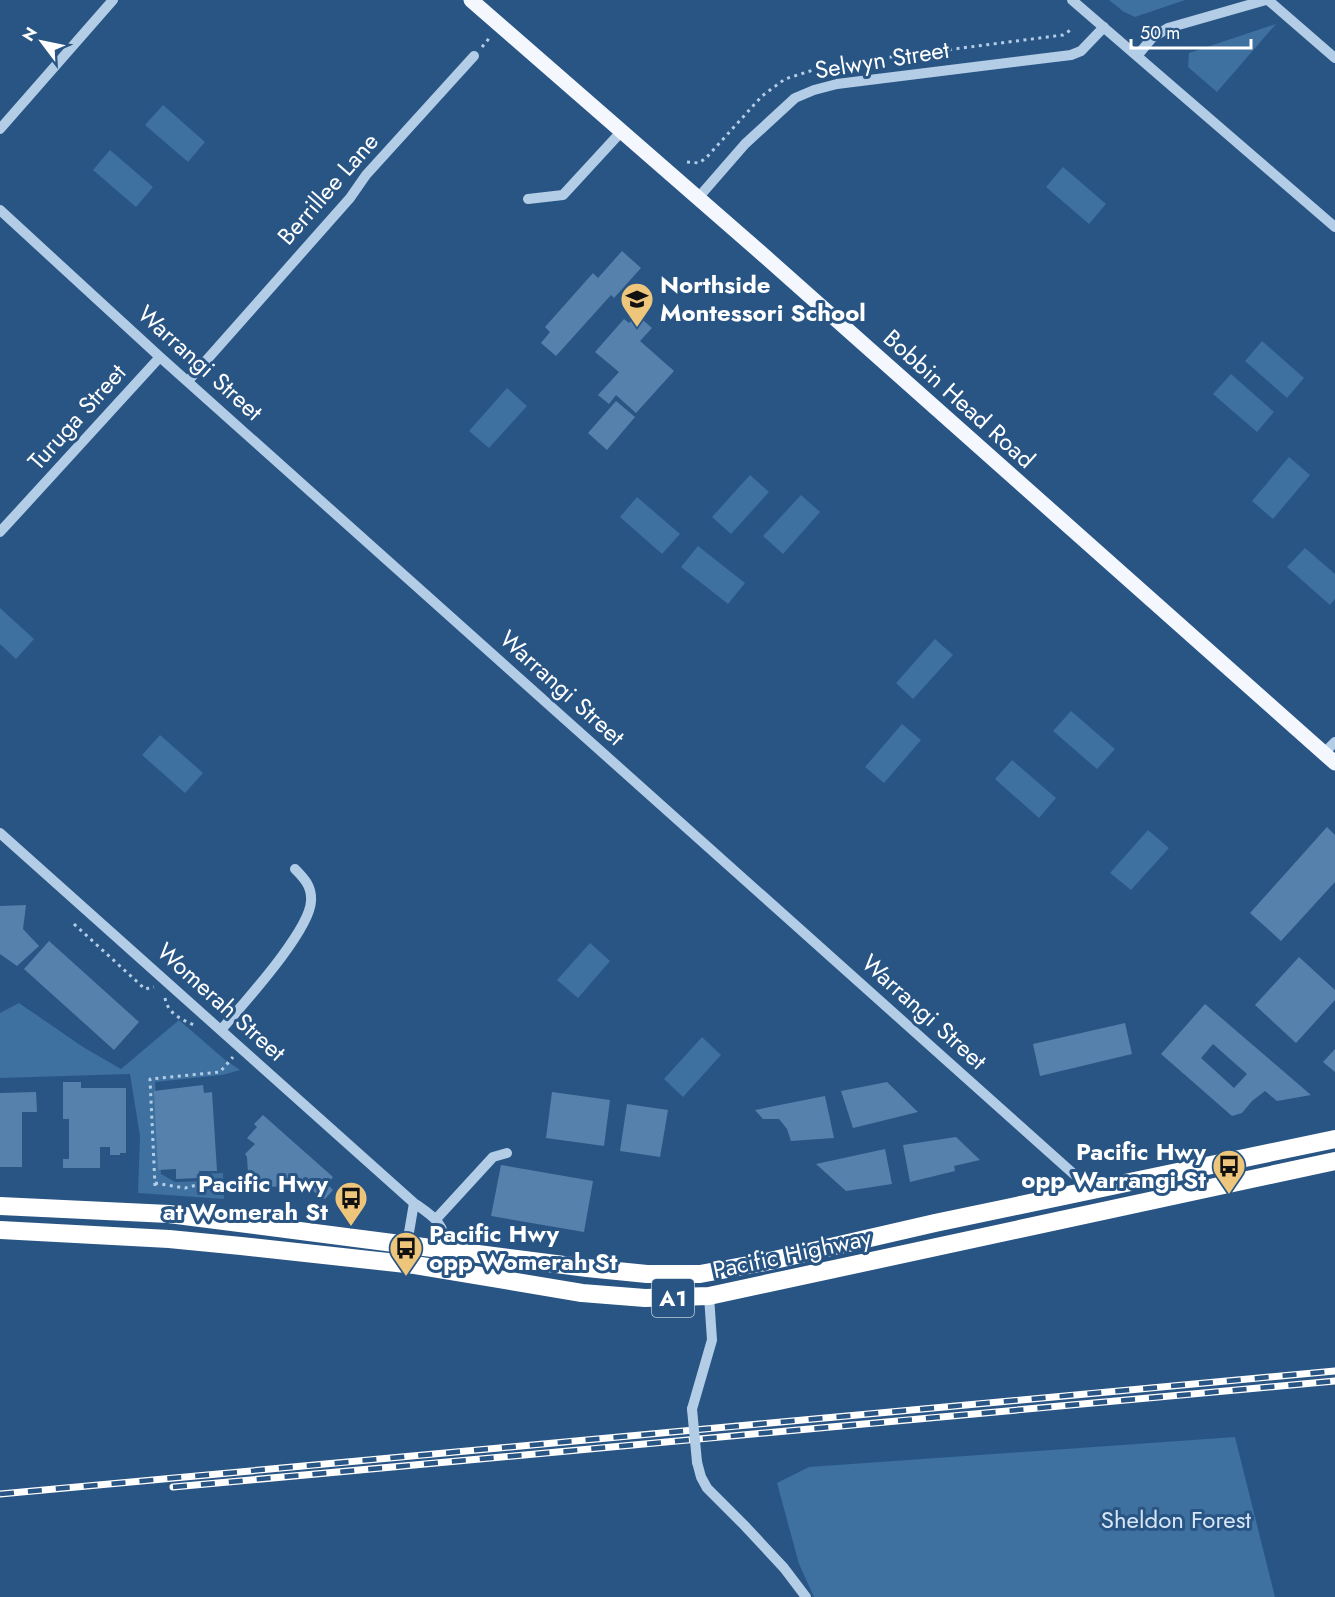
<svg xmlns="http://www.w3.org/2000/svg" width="1335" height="1597" viewBox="0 0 1335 1597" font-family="Jost,sans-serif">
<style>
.green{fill:#3e70a0}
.building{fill:#5681ad;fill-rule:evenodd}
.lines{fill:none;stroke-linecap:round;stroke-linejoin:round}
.path{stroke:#b3cde7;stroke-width:3;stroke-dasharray:3 4.5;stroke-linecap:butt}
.minor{stroke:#b3cde7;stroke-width:10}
.major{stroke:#f4f8fe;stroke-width:15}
.highway{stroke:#fff;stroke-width:18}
.rail-casing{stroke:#fff;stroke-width:7}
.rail{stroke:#295584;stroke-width:4.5;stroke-dasharray:14;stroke-linecap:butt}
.minor-bridge{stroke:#b3cde7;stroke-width:10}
.labels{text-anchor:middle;stroke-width:6;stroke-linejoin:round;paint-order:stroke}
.shield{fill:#295584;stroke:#bfccda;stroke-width:1.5}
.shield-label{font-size:22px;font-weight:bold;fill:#fff}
.street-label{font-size:24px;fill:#fff;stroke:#295584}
.poi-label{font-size:24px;font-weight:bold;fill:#fff;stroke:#295584;text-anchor:start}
.park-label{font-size:24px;fill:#d6e6f6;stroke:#295584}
</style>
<rect width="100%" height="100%" fill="#295584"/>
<path class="green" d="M1109 0H1185L1135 17 1124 12Z
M1276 24 1217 92 1188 67 1189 53Z
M163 105 205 142 188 162 145 125Z
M110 150 153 187 136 207 93 170Z
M1063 167 1106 204 1089 224 1046 187Z
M1262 341 1304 378 1287 398 1245 361Z
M1231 374 1274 412 1257 432 1213 394Z
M507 388 527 406 489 448 469 431Z
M1289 457 1310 475 1273 519 1252 501Z
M750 475 769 492 731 534 712 517Z
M801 495 820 512 783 554 763 536Z
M637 497 680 534 662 554 620 517Z
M698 546 745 583 728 604 681 567Z
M1305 548 1335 574V599L1330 605 1287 567Z
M0 608 34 639 16 659 0 644Z
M935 639 953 655 913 699 896 683Z
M1071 711 1115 749 1097 769 1053 731Z
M902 724 921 740 884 783 865 767Z
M160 735 203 773 185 793 142 755Z
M1012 760 1056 798 1039 818 995 779Z
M1148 830 1169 848 1131 890 1110 873Z
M590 943 610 961 578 998 557 980Z
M19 1003 83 1047 121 1069 179 1020 224 1059 240 1070 222 1075 155 1082 161 1174 175 1182 201 1181V1174L223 1173 224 1199 138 1193 140 1136 130 1074 0 1078V1013Z
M702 1037 721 1055 683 1097 664 1079Z
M1235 1437 1275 1597H814L799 1564 777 1483 809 1467Z"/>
<path class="building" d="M622 251 641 268 614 298 611 295 556 356 541 343 550 332 545 327 593 273 598 278Z
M637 315 652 328 640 341 674 371 636 413 616 395 609 404 598 395 619 372 595 352 624 319 629 323Z
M616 401 635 417 607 450 588 433Z
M1327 827 1335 835V882L1281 941 1250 913Z
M26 905 23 929 39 946 17 966 0 954V906Z
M49 941 139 1022 114 1050 24 969Z
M1299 957 1335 990V1000L1296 1043 1255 1005Z
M1205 1004 1311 1095 1277 1101 1265 1091 1252 1101 1242 1113 1232 1116 1161 1054ZM1213 1044 1247 1074 1234 1088 1201 1058Z
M1125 1023 1132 1054 1040 1076 1033 1044Z
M1335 1049V1072L1323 1062Z
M63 1082H81V1088H126V1153H120V1155H110V1147H100V1168H63V1159H69V1119H63Z
M887 1082 918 1112 853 1128 841 1091Z
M203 1085 204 1093 212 1092 217 1171H199V1178L176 1179V1169L158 1170 154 1091Z
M36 1092 37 1112H22V1167H0V1093Z
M552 1092 610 1100 604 1146 546 1138Z
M825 1096 834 1138 791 1141 787 1129 779 1119H763L755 1110Z
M627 1104 668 1110 660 1157 620 1151Z
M263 1115 333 1177 327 1184 333 1190 325 1199 321 1198 297 1176 288 1186 249 1188 247 1157 245 1154 255 1144 247 1138 257 1127 254 1124Z
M956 1137 980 1160 954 1166 955 1171 910 1182 903 1145Z
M885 1149 892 1184 846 1191 816 1164Z
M501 1165 593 1181 584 1232 491 1216Z"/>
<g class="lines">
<path class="path" d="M482 47 491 36
M687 162 699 163 706 158 762 96 785 79 829 65 1063 35 1072 29
M74 924 145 989 154 987
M165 998C168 1014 181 1019 194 1025
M155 1183 185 1188 213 1181
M155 1186 150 1079 220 1072 233 1057"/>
<path class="minor" d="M1072 0 1335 227
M1268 0 1335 58
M1137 56 1152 38 1168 28 1266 0
M0 129 113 0
M698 198 745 144 795 98 814 90 837 84 1071 55 1081 51 1104 27
M528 199 563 195 621 132
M0 210 160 357 1077 1177 1099 1186
M188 381 350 198 366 175 474 56
M0 532 160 357
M1324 753 1335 742
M0 833 414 1203C434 1217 445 1223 446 1249
M221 1030C242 1005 310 931 311 901 312 887 305 879 295 869
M437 1218 493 1157 507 1153
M407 1244 414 1203
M692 1409 712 1340 709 1296
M697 1462 701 1477 707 1488 745 1526 784 1568 806 1597"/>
<path class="major" d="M471 0 760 252 1335 763"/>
<path class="highway" d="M0 1206 169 1214 587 1268 647 1274H700L770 1261 935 1223 1335 1139
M0 1230 169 1239 241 1246 415 1265 582 1293 645 1298 709 1296 1335 1161"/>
<defs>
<path id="rail" d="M173 1487 1335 1381
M0 1494 1335 1371"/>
</defs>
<use href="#rail" class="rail-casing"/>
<use href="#rail" class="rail"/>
<path class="minor-bridge" d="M692 1409 697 1462"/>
</g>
<defs>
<symbol id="school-pin" viewBox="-11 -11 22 30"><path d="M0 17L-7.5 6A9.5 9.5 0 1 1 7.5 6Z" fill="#edc67b" stroke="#295584"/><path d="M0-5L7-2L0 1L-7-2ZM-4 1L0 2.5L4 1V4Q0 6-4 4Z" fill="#111"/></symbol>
<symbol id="bus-pin" viewBox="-11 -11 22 30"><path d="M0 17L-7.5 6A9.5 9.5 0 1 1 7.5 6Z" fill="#edc67b" stroke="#295584"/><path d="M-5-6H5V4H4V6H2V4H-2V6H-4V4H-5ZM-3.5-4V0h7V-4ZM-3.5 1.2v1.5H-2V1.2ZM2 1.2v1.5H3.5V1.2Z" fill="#111"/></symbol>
</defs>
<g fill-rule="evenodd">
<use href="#school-pin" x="618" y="280" width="38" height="52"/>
<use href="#bus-pin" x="1210" y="1147" width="38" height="52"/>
<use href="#bus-pin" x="332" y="1179" width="38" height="52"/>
<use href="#bus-pin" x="387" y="1229" width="38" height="52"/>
</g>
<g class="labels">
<rect class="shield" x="652" y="1279" width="42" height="38" rx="4.5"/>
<g class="shield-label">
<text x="673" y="1306">A1</text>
</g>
<g class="street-label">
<text transform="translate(882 60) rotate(-9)" y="8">Selwyn Street</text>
<text transform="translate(328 189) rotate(-49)" y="8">Berrillee Lane</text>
<text transform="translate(200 363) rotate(42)" y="8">Warrangi Street</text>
<text transform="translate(959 399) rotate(42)" y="8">Bobbin Head Road</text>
<text transform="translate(77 417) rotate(-48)" y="8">Turuga Street</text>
<text transform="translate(562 688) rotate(42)" y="8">Warrangi Street</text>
<text transform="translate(221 1002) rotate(42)" y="8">Womerah Street</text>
<text transform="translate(924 1012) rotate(42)" y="8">Warrangi Street</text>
<text transform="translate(792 1254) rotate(-12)" y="8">Pacific Highway</text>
</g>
<g class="poi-label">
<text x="660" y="293">Northside<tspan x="660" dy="28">Montessori School</tspan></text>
<text x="1206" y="1160" text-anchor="end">Pacific Hwy<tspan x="1206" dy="28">opp Warrangi St</tspan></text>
<text x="328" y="1192" text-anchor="end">Pacific Hwy<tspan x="328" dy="28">at Womerah St</tspan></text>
<text x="429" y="1242">Pacific Hwy<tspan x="429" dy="28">opp Womerah St</tspan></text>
</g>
<g class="park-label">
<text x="1176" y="1528">Sheldon Forest</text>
</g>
</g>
<g transform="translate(42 42) rotate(302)" stroke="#295584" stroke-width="4.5" paint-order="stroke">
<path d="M0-4.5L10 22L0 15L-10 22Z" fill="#ffffff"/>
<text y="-9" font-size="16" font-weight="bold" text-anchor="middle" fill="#ffffff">N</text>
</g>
<path d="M1131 39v9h120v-9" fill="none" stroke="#ffffff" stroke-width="3"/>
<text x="1140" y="39" font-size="18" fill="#ffffff" stroke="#295584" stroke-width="4.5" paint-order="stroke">50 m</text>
</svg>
